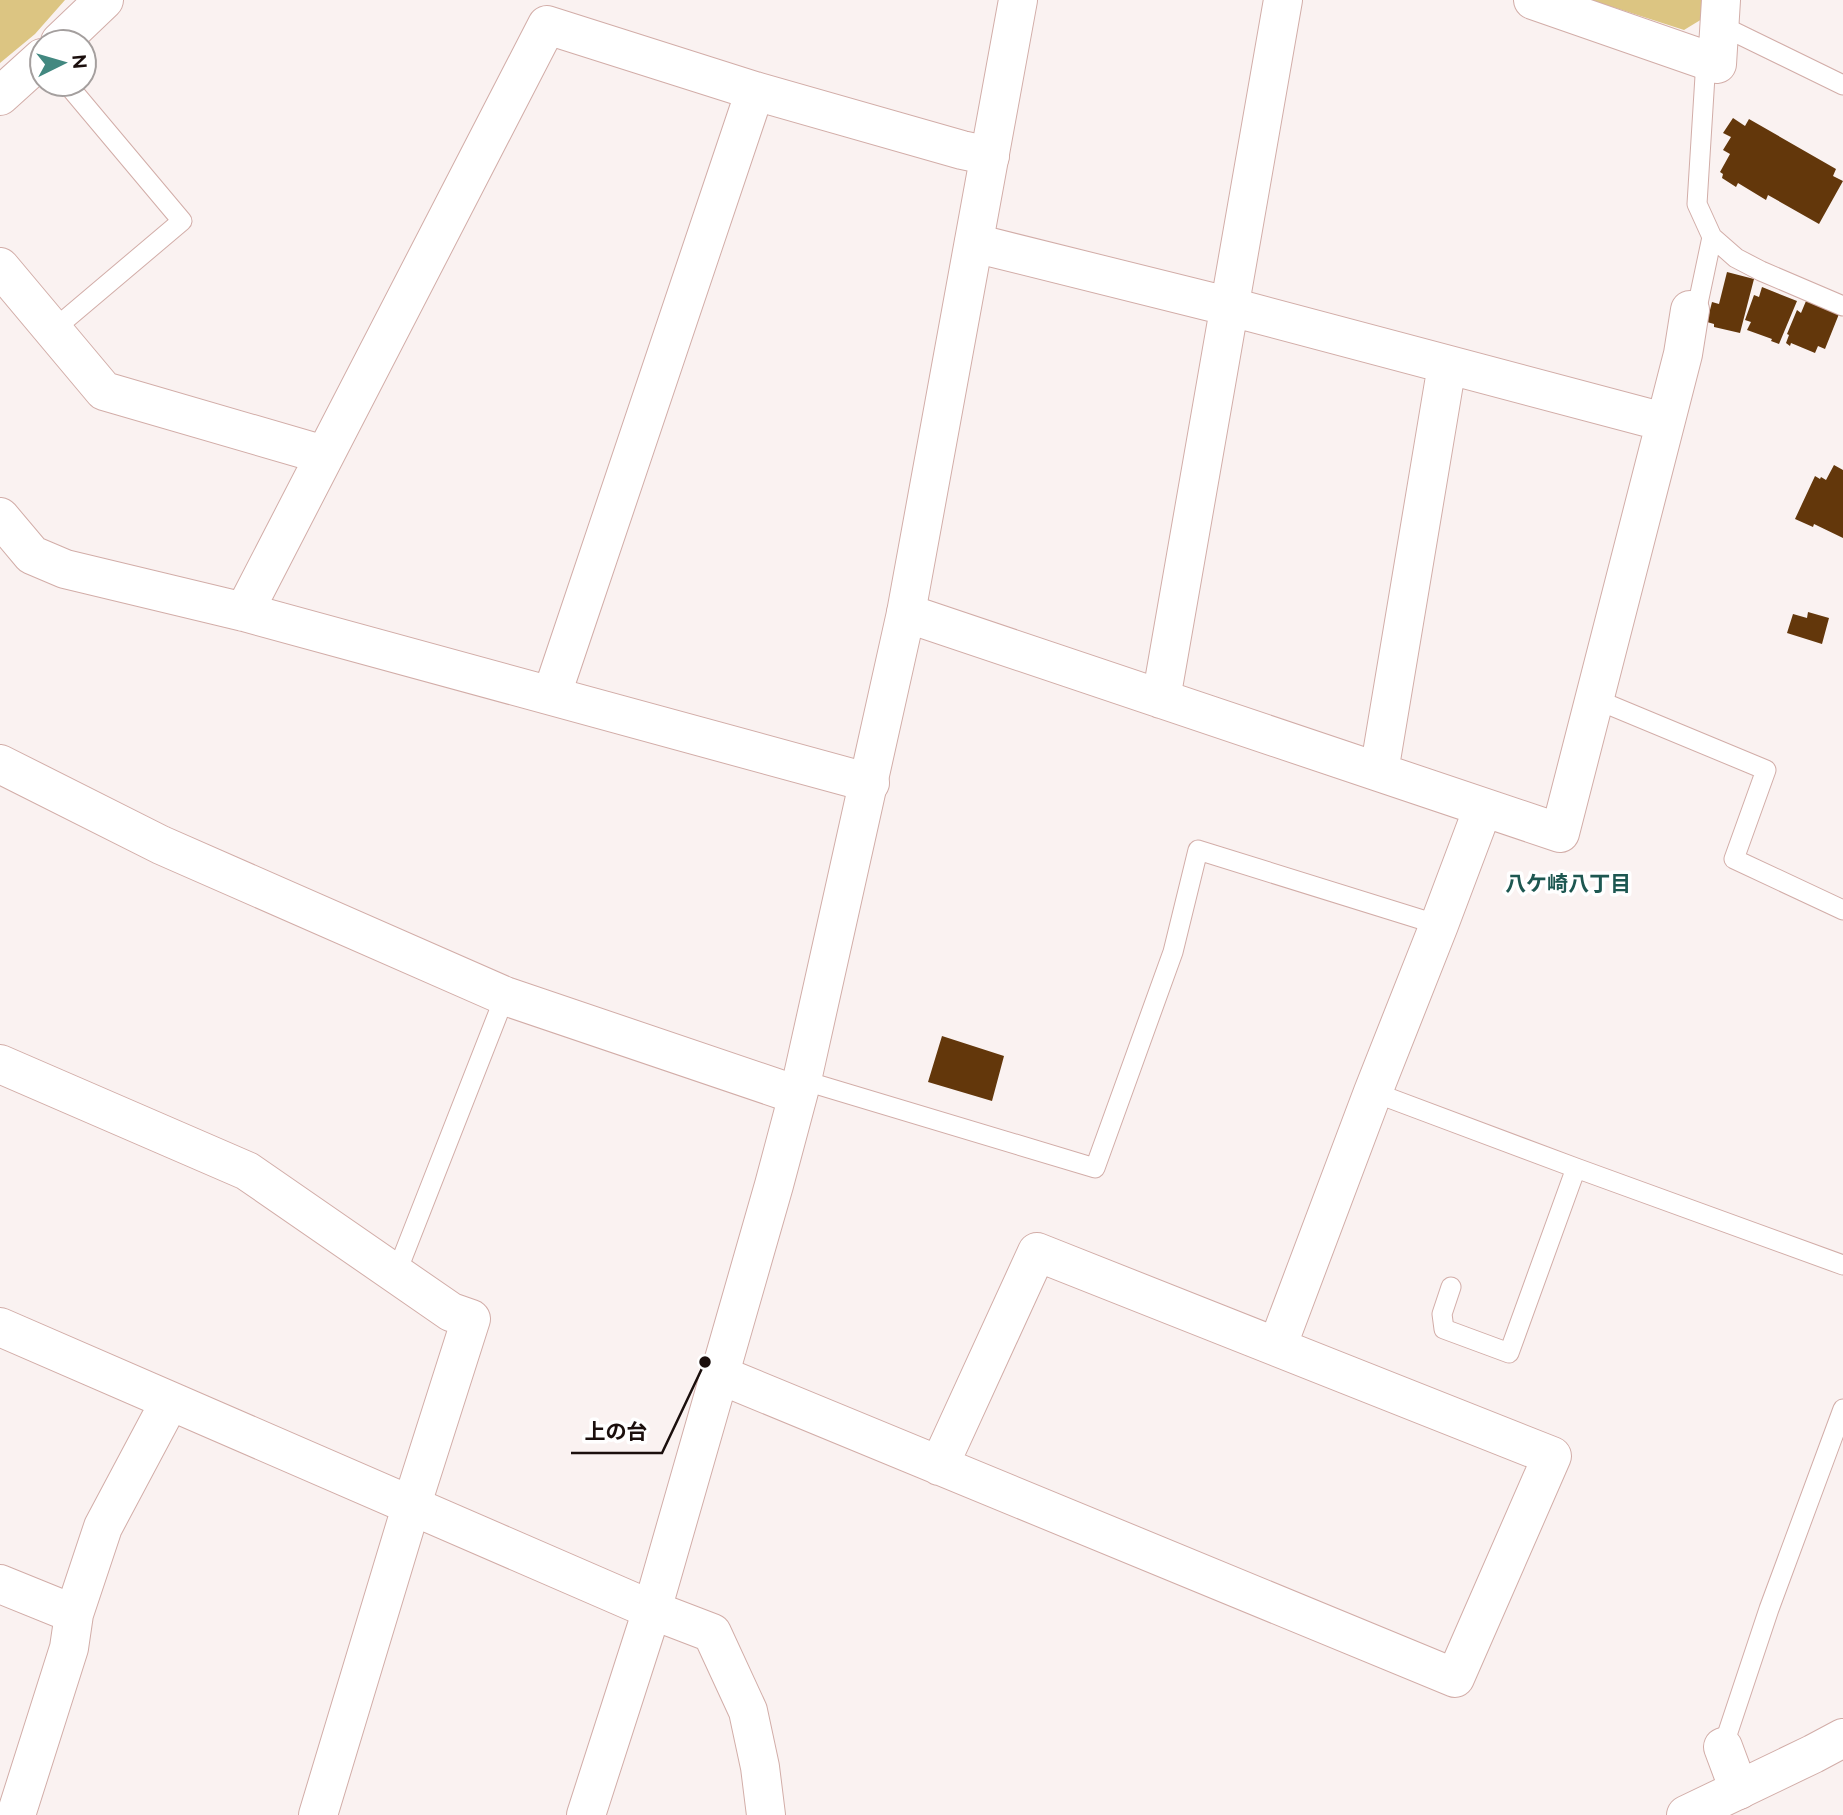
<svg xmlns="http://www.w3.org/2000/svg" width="1843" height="1815" viewBox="0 0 1843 1815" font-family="Raleway,'Noto Sans JP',sans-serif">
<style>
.green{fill:#dcc582}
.building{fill:#63370b}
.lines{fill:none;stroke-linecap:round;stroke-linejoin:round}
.service-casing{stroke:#d2ada8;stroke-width:21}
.minor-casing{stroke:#d2ada8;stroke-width:40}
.tertiary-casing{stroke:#d2ada8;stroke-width:40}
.service{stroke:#fff;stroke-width:19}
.minor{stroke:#fff;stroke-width:38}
.tertiary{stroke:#fff;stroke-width:38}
.labels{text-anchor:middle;stroke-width:7;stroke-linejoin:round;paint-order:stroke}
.neighbourhood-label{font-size:21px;font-weight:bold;fill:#1d5751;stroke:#fff}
.leader{fill:none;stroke:#1b0f0d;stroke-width:2.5}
.callout-dot{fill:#1b0f0d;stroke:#fff;stroke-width:2.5}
.callout-label{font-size:21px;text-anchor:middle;font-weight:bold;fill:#1b0f0d;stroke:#fff;stroke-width:7;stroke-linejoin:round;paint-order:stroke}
</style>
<rect width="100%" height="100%" fill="#faf2f1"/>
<path class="green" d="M0 0H65L35 34 0 63Z
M1591 0H1708L1707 16 1684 30Z"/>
<path class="building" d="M1733 118 1745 126 1749 119 1836 169 1833 176 1843 181 1819 224 1768 195 1766 200 1738 183 1736 187 1722 178 1723 174 1720 172 1730 154 1723 150 1731 137 1723 133Z
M1727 272 1754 279 1740 333 1714 327V324L1707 322 1712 302 1719 304Z
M1762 287 1797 301 1779 344 1771 341 1772 339 1747 330 1751 322 1745 320 1754 295 1759 297Z
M1806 301 1839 314 1825 349 1818 346 1815 353 1791 343 1790 346 1786 343 1789 335 1787 334 1797 310 1801 313Z
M1834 465 1843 470V538L1814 524 1813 527 1795 519 1815 476 1820 479 1821 477 1826 480Z
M1808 612 1829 618 1822 644 1787 633 1793 614 1807 618Z
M942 1036 1004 1056 992 1101 928 1082Z"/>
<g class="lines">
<defs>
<path id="service" d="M1720 25 1843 85
M1706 60 1697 204 1712 237 1736 258 1761 271 1843 306
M1690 310 1697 308 1712 237
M53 330 182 221 67 84
M1595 699 1766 770 1734 859 1843 910
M802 1080 1095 1168 1173 952 1198 850 1439 925
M1373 1092 1576 1168 1843 1265
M396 1274 505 996
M1451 1287 1442 1314 1444 1329 1509 1353 1576 1168
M1723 1747 1769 1609 1843 1409"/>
<path id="minor" d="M1533 0 1717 64 1721 0
M60 42 104 0
M0 96 42 58
M974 243 1231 307 1664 422
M0 267 104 391 324 455
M0 517 32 555 65 569 244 612 870 783
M244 612 547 25 755 91 962 150 990 156
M906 613 1560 833 1683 354 1690 310
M552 694 755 91
M1161 699 1283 0
M0 764 161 845 505 996 797 1095
M1379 772 1447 365
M0 1064 247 1171 451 1312 471 1319 411 1507 318 1815
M0 1327 652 1610 712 1633 748 1711 760 1767 766 1815
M1277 1347 1373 1092 1439 925 1483 808
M720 1375 1455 1678 1552 1456 1037 1252 939 1466
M0 1584 74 1614 103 1527 170 1401
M1723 1747 1739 1790
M16 1815 69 1648 74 1614"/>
<path id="tertiary" d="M586 1815 652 1610 774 1185 802 1080 906 613 1018 0
M1686 1815 1813 1754 1843 1738"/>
</defs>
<use href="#service" class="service-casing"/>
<use href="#minor" class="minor-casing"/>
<use href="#tertiary" class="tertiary-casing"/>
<use href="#service" class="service"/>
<use href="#minor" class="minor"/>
<use href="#tertiary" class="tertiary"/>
</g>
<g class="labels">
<g class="neighbourhood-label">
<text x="1568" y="891">八ケ崎八丁目</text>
</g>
</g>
<path class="leader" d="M705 1362L662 1453H571"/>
<circle class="callout-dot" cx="705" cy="1362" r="7"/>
<g class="callout-label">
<text x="616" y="1439">上の台</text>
</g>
<g transform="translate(63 63) rotate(85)"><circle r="33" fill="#ffffff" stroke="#a49f9e" stroke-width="2"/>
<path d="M0-5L12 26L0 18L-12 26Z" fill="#428880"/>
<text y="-10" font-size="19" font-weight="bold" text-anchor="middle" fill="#1b0f0d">N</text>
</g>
</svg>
